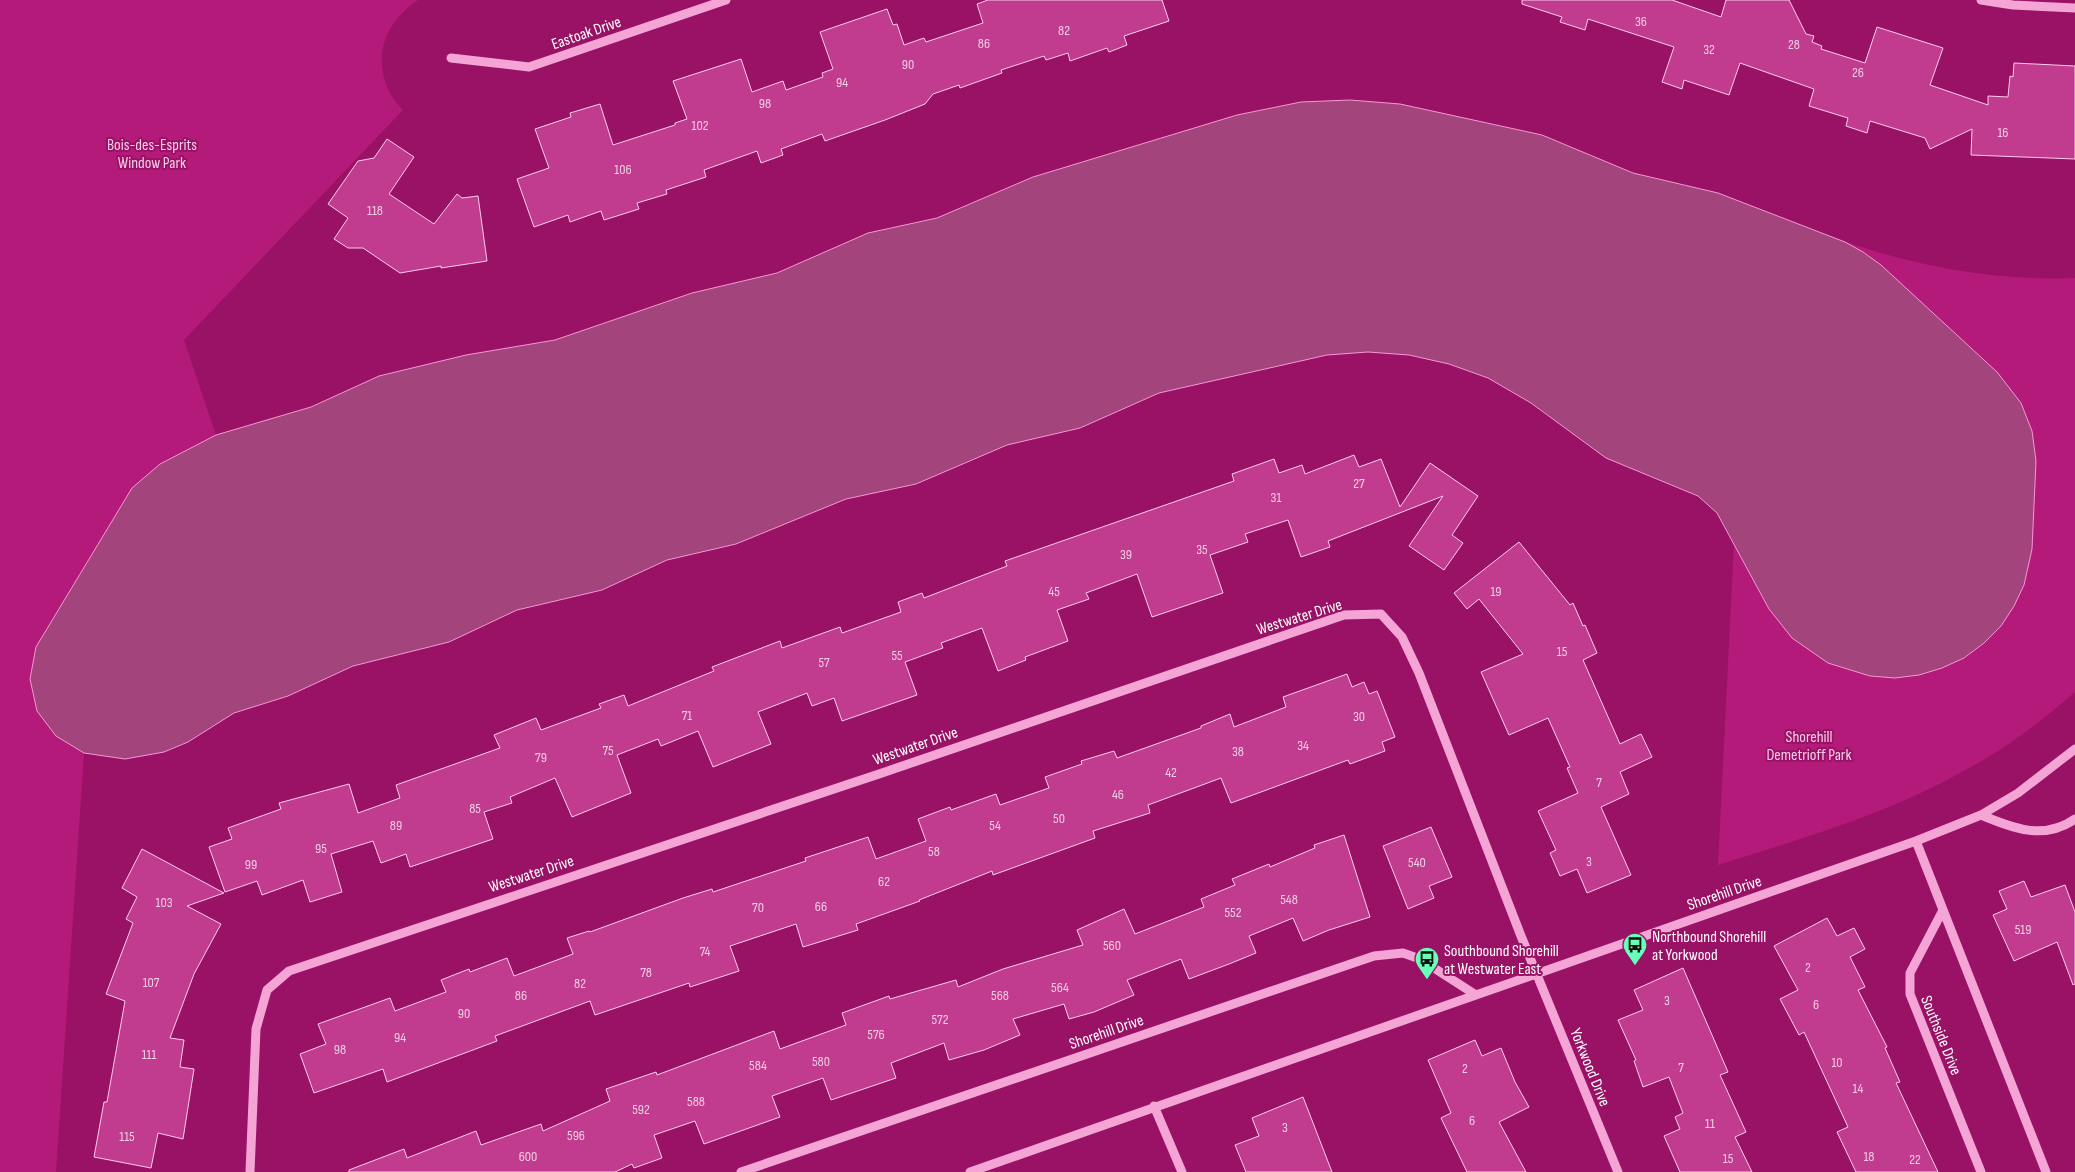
<svg xmlns="http://www.w3.org/2000/svg" width="2075" height="1172" viewBox="0 0 2075 1172" font-family="'Sofia Sans Condensed',sans-serif">
<style>
.green{fill:#b41a7a}
.water{fill:#a3447d;stroke:#f797d4}
.building{fill:#c13b8e;stroke:#fdcdeb}
.lines{fill:none;stroke-linecap:round;stroke-linejoin:round}
.minor{stroke:#f4a5d6;stroke-width:9}
.labels{text-anchor:middle;stroke-width:4;stroke-linejoin:round;paint-order:stroke}
.number-label{font-size:14px;fill:#f0cee3}
.street-label{font-size:16px;fill:#fff;stroke:#991265}
.park-label{font-size:16px;fill:#fdcdeb;stroke:#991265}
.poi-label{font-size:16px;fill:#fff;stroke:#991265;text-anchor:start}
</style>
<rect width="100%" height="100%" fill="#991265"/>
<path class="green" d="M0 0H418C386 22 372 54 389 91 392 98 398 104 403 110L184 340 216 435 160 464 84 753 56 1172H0Z
M1835 238C1912 266 1993 281 2075 278V692C2040 723 2002 751 1960 773 1885 815 1800 839 1718 865L1734 543 1769 609 1964 658 1984 643 2001 626 1863 252Z"/>
<path class="water" d="M1350 100 1400 104 1542 135 1633 173 1718 193 1845 242 1863 252 1881 265 1997 372 2021 403 2032 431 2036 461 2032 549 2024 585 2014 606 2001 626 1984 643 1964 658 1942 668 1919 675 1895 678 1870 676 1828 663 1792 638 1769 609 1717 513 1698 496 1606 458 1531 403 1488 378 1449 364 1409 355 1368 352 1327 355 1159 393 1080 428 1007 445 916 484 846 499 736 544 667 560 602 590 517 610 449 642 353 666 288 696 234 713 188 742 164 752 125 759 84 753 56 736 37 711 30 679 36 647 132 488 160 464 216 435 311 407 379 376 466 355 555 340 692 293 777 273 868 233 937 218 1033 177 1237 115 1301 102Z"/>
<path class="building" d="M988 0H1162L1169 21 1124 36 1127 45 1109 52 1107 48 1070 61 1068 53 1046 60 1044 56 1001 70 1002 73 960 88 959 85 933 94 925 104 885 120 825 141 822 134 781 149 783 155 761 163 757 151 704 170 706 177 666 190 667 194 637 203 639 209 604 220 601 211 570 222 568 215 534 227 517 179 549 168 535 129 571 117 570 113 600 104 613 145 675 125V123L687 119 673 81 741 59 752 92 783 81 786 90 823 77 822 73 833 69 820 32 887 9 893 25 897 24 904 45 924 38 926 42 983 23 977 4Z
M1522 0H1672L1721 17 1726 0H1789L1806 34 1814 36 1812 42 1822 46 1821 49 1865 63 1877 27 1943 48 1930 85 1988 105V96L2008 97 2010 76 2013 77 2014 63 2075 66V159L1971 155 1972 129 1930 149 1925 138 1870 121 1867 133 1846 126 1848 118 1809 106 1814 89 1740 63 1729 95 1684 80 1682 89 1662 82 1674 47 1588 19 1585 30 1560 22 1562 17 1522 4Z
M387 139 414 157 389 194 434 224 457 194 462 198 478 196 487 261 441 268V266L400 273 363 248H348L334 239 348 218 328 204 358 161 374 158Z
M1354 455 1359 467 1381 459 1400 507 1430 463 1478 496 1452 535 1463 543 1444 570 1409 546 1443 496 1328 541 1330 547 1301 557 1288 520 1245 534 1248 542 1210 555 1223 593 1152 617 1137 574 1086 593 1089 599 1057 610 1068 641 1025 657 1026 660 998 671 982 628 941 643 943 648 905 662 917 695 842 721 834 698 812 706 807 693 758 712 771 744 713 767 698 731 661 746 658 739 617 755 631 793 572 817 555 778 510 797 512 803 484 812 493 839 410 867 406 854 381 863 373 841 331 854 342 892 310 902 303 880 262 895 257 881 225 892 209 847 232 839 228 828 281 809 279 803 349 784 358 813 400 798 396 785 500 748 494 735 536 718 541 730 601 708 599 704 624 695 628 706 714 671 712 667 780 641 782 648 840 627 842 633 901 612 898 602 922 593 924 598 1007 566 1005 561 1234 481 1232 474 1274 459 1279 473 1302 465 1305 474Z
M1519 542 1570 605 1573 603 1583 626 1585 625 1597 653 1583 660 1620 744 1641 734 1652 757 1620 772 1629 794 1601 807 1631 875 1587 893 1577 869 1560 876 1550 853 1556 850 1538 811 1578 793 1567 768 1570 767 1548 718 1509 735 1481 672 1523 654 1479 599 1467 609 1454 593Z
M1347 674 1352 687 1364 682 1369 694 1377 691 1395 737 1382 742 1385 751 1350 764 1348 760 1231 803 1221 778 1148 805 1150 813 1093 831 1095 838 993 875 992 871 919 900 920 901 856 924 858 930 803 947 796 924 730 946 739 971 690 987 689 983 595 1015 590 1001 495 1036 497 1041 387 1082 383 1069 314 1093 300 1054 326 1044 318 1024 390 998 395 1011 446 992 441 980 469 969 470 972 507 958 514 976 573 954 567 938 589 931 590 932 683 898 712 889 713 892 806 861 805 858 868 837 876 859 926 841 918 819 950 807 951 810 996 794 1000 805 1049 788 1045 777 1082 764 1081 761 1114 751 1117 758 1201 728V726L1230 714 1234 727 1286 707 1283 697Z
M1431 827 1452 877 1429 886 1434 898 1408 909 1383 846Z
M1344 835 1370 917 1329 930 1303 941 1293 918 1249 936 1256 953 1229 964 1189 979 1181 959 1127 980 1134 995 1094 1012 1069 1019 1064 1004 1013 1019 1020 1035 984 1050 949 1060 944 1043 891 1063 896 1078 831 1100 823 1078 800 1086 772 1096 780 1117 704 1144 695 1121 654 1135 662 1158 634 1168 632 1164 615 1172H349V1170L404 1149 407 1158 476 1131 481 1145 541 1124 543 1131 610 1101 606 1089 656 1072 657 1075 774 1031 780 1049 846 1025 842 1013 889 996 890 999 956 980 958 987 1003 969 1083 945 1077 930 1124 909 1135 934 1204 907 1201 899 1235 885 1232 879 1269 864 1270 867 1315 848 1314 845Z
M142 849 224 893 187 906 221 924 194 974 170 1038 184 1040 180 1067 194 1069 183 1139 158 1133 151 1168 94 1157 104 1102H107L125 1001 106 994 133 923 126 919 137 897 122 888Z
M2024 881 2031 897 2065 885 2075 912V984L2073 985 2057 942 2014 961 1993 915 2007 909 1999 891Z
M1827 918 1837 936 1854 928 1865 949 1850 957 1865 987 1858 990 1887 1047 1885 1048 1900 1082 1896 1083 1938 1172H1856L1837 1132 1848 1127 1804 1032 1799 1035 1780 999 1798 990 1774 946Z
M1683 968 1728 1072 1720 1075 1746 1132 1735 1137 1752 1172H1680L1664 1136 1680 1129 1675 1117 1683 1113 1669 1077 1643 1087 1634 1061 1636 1060 1618 1020 1643 1010 1634 990Z
M1475 1040 1482 1056 1501 1048 1515 1082 1529 1107 1499 1122 1526 1172H1467L1441 1118 1451 1113 1428 1060Z
M1303 1097 1332 1172H1246L1235 1145 1259 1136 1252 1118Z"/>
<g class="lines">
<path class="minor" d="M1981 0 2013 5 2075 8
M451 58 529 67 726 0
M1981 815C2012 828 2044 841 2075 819
M1916 841 2046 1172
M1943 910 1910 973V994L1981 1172
M1154 1106 1182 1172
M250 1172 256 1029 267 990 289 971 879 774 1344 615 1381 614 1402 637 1419 673 1521 936 1618 1172
M741 1172 1374 956 1403 953 1420 959 1476 995
M970 1172 1916 841 1981 815 2018 793 2075 749"/>
</g>
<defs>
<symbol id="bus-pin" viewBox="-11 -11 22 30"><path d="M0 17L-7.5 6A9.5 9.5 0 1 1 7.5 6Z" fill="#68ffb9" stroke="#991265"/><path d="M-5-6H5V4H4V6H2V4H-2V6H-4V4H-5ZM-3.5-4V0h7V-4ZM-3.5 1.2v1.5H-2V1.2ZM2 1.2v1.5H3.5V1.2Z" fill="#111"/></symbol>
</defs>
<g fill-rule="evenodd">
<use href="#bus-pin" x="1621" y="931" width="28" height="38"/>
<use href="#bus-pin" x="1413" y="945" width="28" height="38"/>
</g>
<g class="labels">
<g class="number-label">
<text x="1641" y="26">36</text>
<text x="1064" y="35">82</text>
<text x="984" y="48">86</text>
<text x="1794" y="49">28</text>
<text x="1709" y="54">32</text>
<text x="908" y="69">90</text>
<text x="1858" y="77">26</text>
<text x="842" y="87">94</text>
<text x="765" y="108">98</text>
<text x="700" y="130">102</text>
<text x="2003" y="137">16</text>
<text x="623" y="174">106</text>
<text x="375" y="215">118</text>
<text x="1359" y="488">27</text>
<text x="1276" y="502">31</text>
<text x="1202" y="554">35</text>
<text x="1126" y="559">39</text>
<text x="1054" y="596">45</text>
<text x="1496" y="596">19</text>
<text x="1562" y="656">15</text>
<text x="897" y="660">55</text>
<text x="824" y="667">57</text>
<text x="687" y="720">71</text>
<text x="1359" y="721">30</text>
<text x="1303" y="750">34</text>
<text x="608" y="755">75</text>
<text x="1238" y="756">38</text>
<text x="541" y="762">79</text>
<text x="1171" y="777">42</text>
<text x="1599" y="787">7</text>
<text x="1118" y="799">46</text>
<text x="475" y="813">85</text>
<text x="1059" y="823">50</text>
<text x="396" y="830">89</text>
<text x="995" y="830">54</text>
<text x="321" y="853">95</text>
<text x="934" y="856">58</text>
<text x="1589" y="866">3</text>
<text x="1417" y="867">540</text>
<text x="251" y="869">99</text>
<text x="884" y="886">62</text>
<text x="1289" y="904">548</text>
<text x="164" y="907">103</text>
<text x="821" y="911">66</text>
<text x="758" y="912">70</text>
<text x="1233" y="917">552</text>
<text x="2023" y="934">519</text>
<text x="1112" y="950">560</text>
<text x="705" y="956">74</text>
<text x="1808" y="972">2</text>
<text x="646" y="977">78</text>
<text x="151" y="987">107</text>
<text x="580" y="988">82</text>
<text x="1060" y="992">564</text>
<text x="521" y="1000">86</text>
<text x="1000" y="1000">568</text>
<text x="1667" y="1005">3</text>
<text x="1816" y="1009">6</text>
<text x="464" y="1018">90</text>
<text x="940" y="1024">572</text>
<text x="876" y="1039">576</text>
<text x="400" y="1042">94</text>
<text x="340" y="1054">98</text>
<text x="149" y="1059">111</text>
<text x="821" y="1066">580</text>
<text x="1837" y="1067">10</text>
<text x="758" y="1070">584</text>
<text x="1681" y="1072">7</text>
<text x="1465" y="1073">2</text>
<text x="1858" y="1093">14</text>
<text x="696" y="1106">588</text>
<text x="641" y="1114">592</text>
<text x="1472" y="1125">6</text>
<text x="1710" y="1128">11</text>
<text x="1285" y="1132">3</text>
<text x="576" y="1140">596</text>
<text x="127" y="1141">115</text>
<text x="528" y="1161">600</text>
<text x="1869" y="1161">18</text>
<text x="1728" y="1163">15</text>
<text x="1915" y="1164">22</text>
</g>
<g class="street-label">
<text transform="translate(586 32) rotate(-19)" y="6">Eastoak Drive</text>
<text transform="translate(1299 616) rotate(-17)" y="6">Westwater Drive</text>
<text transform="translate(915 745) rotate(-19)" y="6">Westwater Drive</text>
<text transform="translate(531 873) rotate(-18)" y="6">Westwater Drive</text>
<text transform="translate(1724 892) rotate(-19)" y="6">Shorehill Drive</text>
<text transform="translate(1106 1031) rotate(-19)" y="6">Shorehill Drive</text>
<text transform="translate(1942 1035) rotate(68)" y="6">Southside Drive</text>
<text transform="translate(1591 1067) rotate(68)" y="6">Yorkwood Drive</text>
</g>
<g class="park-label">
<text x="152" y="150">Bois-des-Esprits<tspan x="152" dy="18">Window Park</tspan></text>
<text x="1809" y="742">Shorehill<tspan x="1809" dy="18">Demetrioff Park</tspan></text>
</g>
<g class="poi-label">
<text x="1652" y="942">Northbound Shorehill<tspan x="1652" dy="18">at Yorkwood</tspan></text>
<text x="1444" y="956">Southbound Shorehill<tspan x="1444" dy="18">at Westwater East</tspan></text>
</g>
</g>
</svg>
